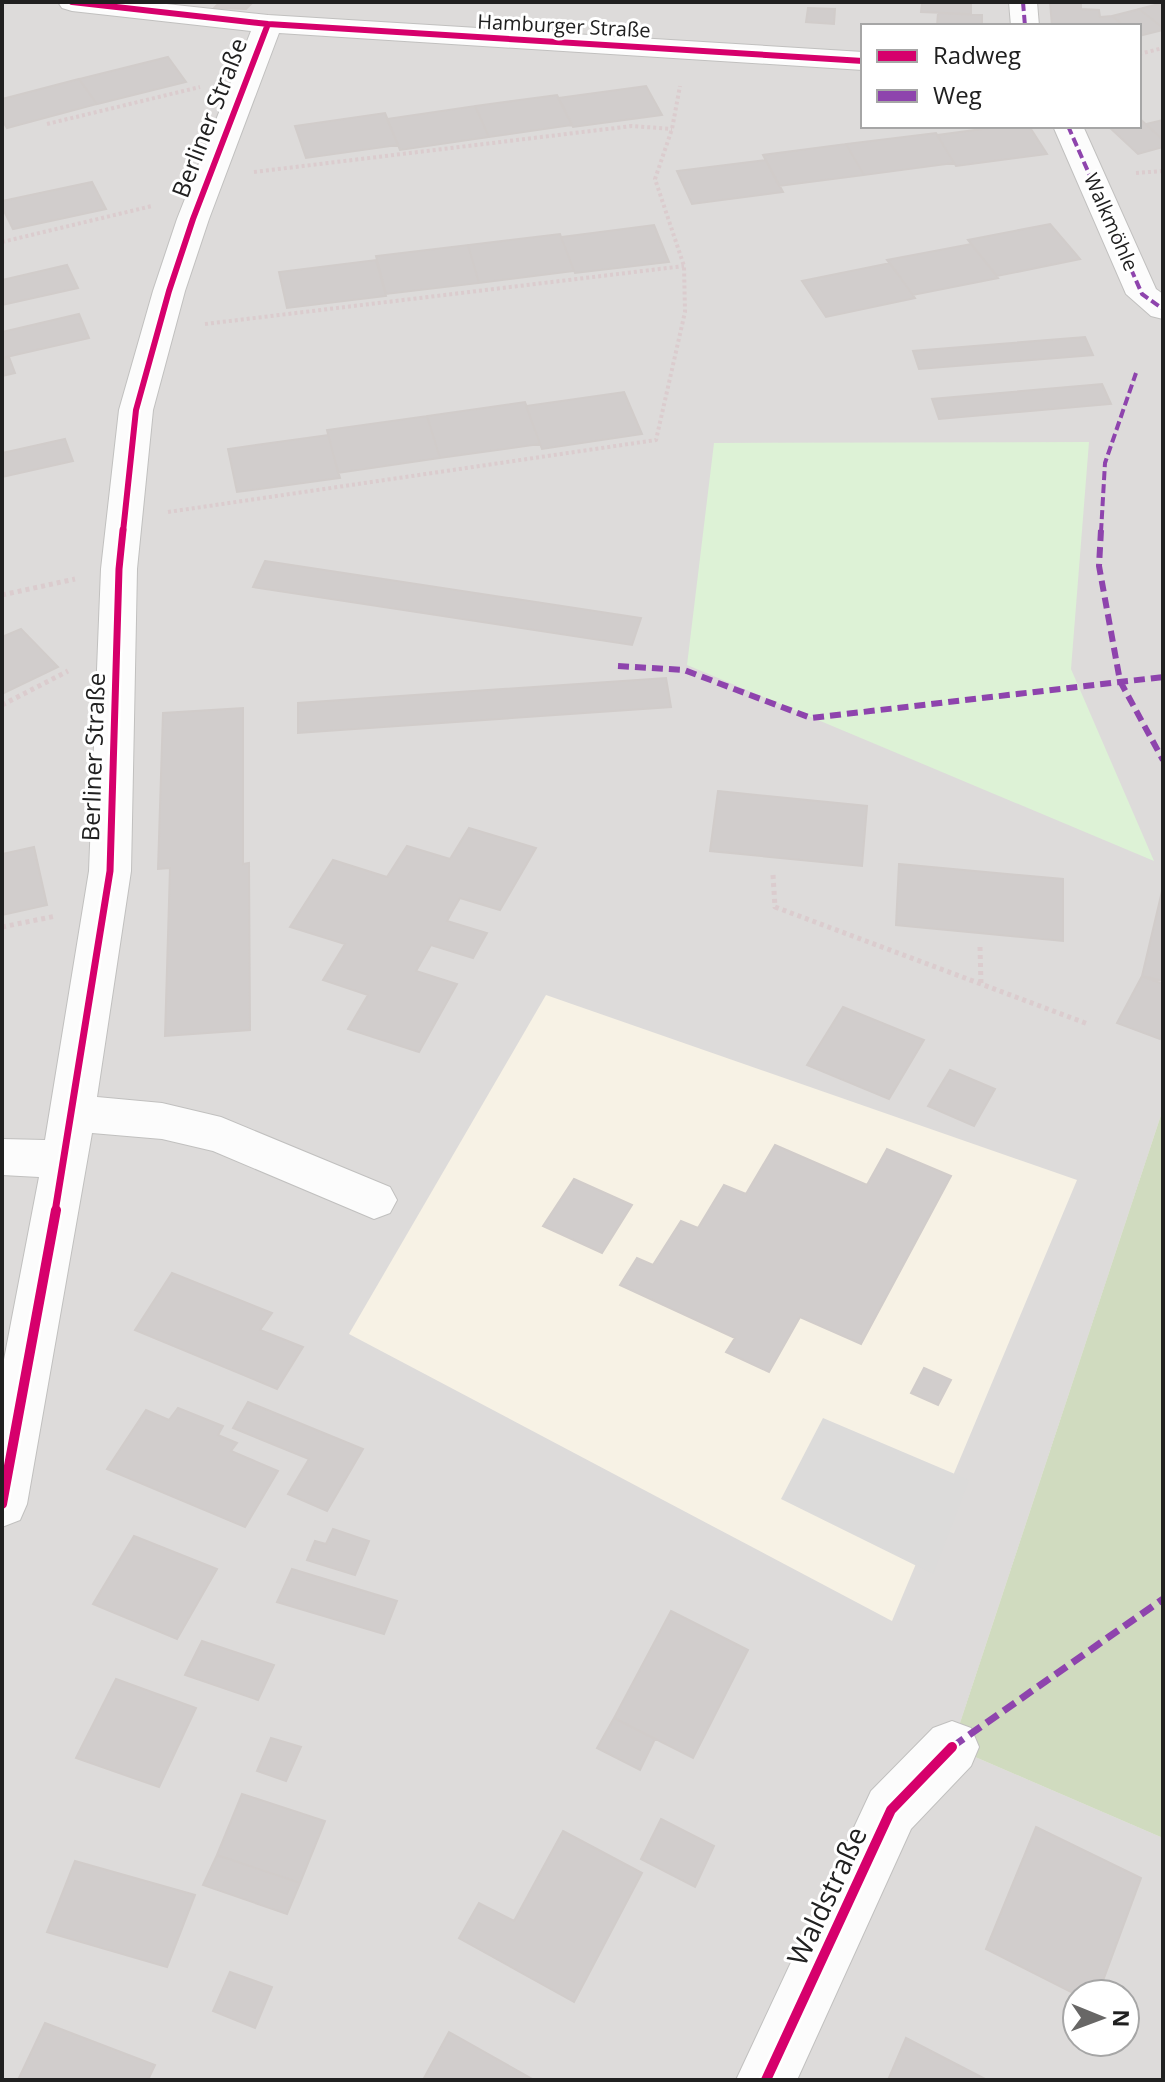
<svg xmlns="http://www.w3.org/2000/svg" width="1165" height="2082" viewBox="0 0 1165 2082" font-family="'Open Sans',sans-serif">
<style>
.residential{fill:#dddbda;fill-rule:evenodd}
.education{fill:#f7f2e5}
.religious{fill:#dcdbda}
.forest{fill:#d0dbbf}
.park{fill:#ddf2d6}
.building{fill:#d1cdcc;stroke:#d1ccca;stroke-width:2}
.lines{fill:none;stroke-linecap:round;stroke-linejoin:round}
.minor-casing{stroke:#c1c0bf;stroke-width:2}
.path-far1{stroke:#dbccce;stroke-width:4;stroke-dasharray:3 3;stroke-linecap:butt}
.path{stroke:#dbccce;stroke-width:5;stroke-dasharray:4 4;stroke-linecap:butt}
.minor{fill:#fcfcfc;fill-rule:evenodd}
.quiet-far2{stroke:#8e44ad;stroke-width:4;stroke-dasharray:9 4;stroke-linecap:butt}
.quiet-far1{stroke:#8e44ad;stroke-width:6;stroke-dasharray:11 6;stroke-linecap:butt}
.quiet{stroke:#8e44ad;stroke-width:7;stroke-dasharray:14 7;stroke-linecap:butt}
.cycleway-far2-casing{stroke:#fff;stroke-width:10}
.cycleway-far1-casing{stroke:#fff;stroke-width:12}
.cycleway-casing{stroke:#fff;stroke-width:15}
.cycleway-far2{stroke:#d6006c;stroke-width:6}
.cycleway-far1{stroke:#d6006c;stroke-width:7}
.cycleway{stroke:#d6006c;stroke-width:10}
.labels{text-anchor:middle;stroke-width:6;stroke-linejoin:round;paint-order:stroke}
.far-street-label{font-size:20px;fill:#202020;stroke:#fff}
.street-label{font-size:24px;fill:#202020;stroke:#fff}
.near-street-label{font-size:28px;fill:#202020;stroke:#fff}
</style>
<rect width="100%" height="100%" fill="#eeebe9"/>
<path class="residential" d="M2 2H1163V1109L952 1747 1163 1838V2080H2ZM863 26H1139V126H863ZM1077 1994H1125V2042H1077Z"/>
<path class="education" d="M546 995 1077 1180 892 1621 349 1334Z"/>
<path class="religious" d="M823 1418 969 1480 933 1574 781 1499Z"/>
<path class="forest" d="M1163 1109V1838L952 1747Z"/>
<path class="park" d="M1089 442 1071 669 1154 861 687 665 714 443Z"/>
<path class="building" d="M214 2H253L246 9 214 8 219 3Z
M937 2H971V14L921 12 922 3Z
M1050 2H1081V9L1099 10 1100 17 1112 16 1124 26H1052Z
M1163 3V28L1139 9Z
M808 8 835 9 834 24 806 22Z
M1139 9 1163 28V30L1139 36V26H1124L1112 16Z
M938 13 982 15V26H937Z
M168 57 186 82 97 104 79 79Z
M79 79 97 104 7 128 2 120V99Z
M646 86 662 115 573 127 558 98Z
M557 95 572 125 489 137 475 106Z
M475 106 489 137 400 150 387 119Z
M385 113 398 145 306 158 295 126Z
M1139 118 1163 140V147L1138 154 1108 126H1139Z
M1163 120V140L1146 124Z
M1004 126H1029L1047 154 956 166 937 135Z
M936 133 954 163 864 175 846 144Z
M846 144 864 175 779 186 763 155Z
M766 160 783 192 692 204 677 171Z
M92 182 106 209 13 229 2 207V201Z
M1050 224 1080 259 997 276 968 240Z
M654 225 669 262 575 273 561 237Z
M560 234 574 271 479 283 468 245Z
M971 244 998 278 913 295 887 260Z
M468 245 479 283 386 294 376 256Z
M376 260 386 296 287 308 279 272Z
M890 263 915 298 826 317 802 281Z
M67 265 78 288 2 305V280Z
M79 314 89 338 2 358V332Z
M1085 337 1093 355 919 369 913 351Z
M9 357 15 373 2 376V358Z
M1102 384 1111 404 939 419 932 399Z
M624 392 642 434 542 449 526 406Z
M525 402 540 444 440 458 427 416Z
M427 416 440 458 338 473 327 430Z
M328 435 340 478 237 492 228 449Z
M65 439 73 461 2 477V453Z
M265 561 641 618 632 645 253 587Z
M21 629 58 667 2 694V637Z
M666 678 671 707 298 733V703Z
M243 708V864L249 863 250 1030 165 1036 170 868 158 869 163 713Z
M718 791 867 806 862 866 710 851Z
M469 828 536 848 500 910 460 898 453 910 447 921 487 933 473 958 431 945 416 971 457 984 419 1052 348 1029 368 995 323 980 345 944 290 927 333 860 387 877 407 846 450 859Z
M34 847 47 905 2 915V854Z
M899 864 1063 879V941L896 925Z
M1163 887V981L1142 976Z
M1142 976 1163 984V1033L1160 1039 1117 1023Z
M843 1007 924 1040 889 1099 807 1065Z
M950 1070 995 1089 974 1126 928 1106Z
M775 1145 867 1185 887 1149 951 1176 861 1344 800 1317 769 1372 726 1352 735 1338 620 1285 637 1258 653 1265 681 1221 698 1228 724 1185 746 1194Z
M574 1179 632 1205 602 1253 543 1226Z
M172 1273 272 1313 260 1330 303 1347 277 1389 135 1330Z
M924 1368 951 1380 938 1405 911 1393Z
M248 1402 363 1449 327 1511 288 1494 309 1459 233 1428Z
M178 1408 223 1426 218 1435 237 1443 231 1451 278 1471 245 1527 107 1469 146 1410 169 1420Z
M333 1529 369 1541 355 1575 307 1560 315 1541 326 1544Z
M134 1536 217 1569 177 1639 93 1604Z
M292 1569 397 1601 384 1634 277 1602Z
M671 1611 748 1650 693 1758 614 1718Z
M202 1641 274 1665 258 1700 185 1675Z
M116 1679 196 1708 159 1787 76 1758Z
M614 1718 655 1739 640 1770 597 1748Z
M271 1738 301 1747 286 1781 257 1771Z
M242 1794 325 1821 300 1883 217 1855Z
M661 1819 714 1846 695 1887 641 1859Z
M1036 1827 1141 1878 1098 1994 1077 1995 986 1949Z
M563 1831 642 1873 574 2002 459 1938 479 1903 514 1921Z
M217 1855 300 1883 287 1914 203 1885Z
M75 1861 195 1895 167 1967 47 1932Z
M230 1972 272 1987 255 2028 213 2011Z
M45 2023 155 2065 148 2080H18Z
M449 2032 534 2080H423Z
M906 2038 987 2080H888Z"/>
<g class="lines">
<defs>
<path id="minor" d="M58 2H148L268 15 863 52V70L279 33 209 219 185 291 153 410 137 569 131 871 97 1097 162 1103 221 1117 390 1187 397 1200 390 1213 374 1219 213 1151 162 1139 92 1133 27 1504 20 1520 2 1527V1370L39 1177 2 1175V1139L45 1140 89 871 101 569 119 410 153 291 177 219 251 31 72 11 62 8Z
M1009 2H1037L1039 26H1011Z
M1053 126H1083L1156 289 1163 294V319L1151 316 1126 294Z
M952 1721 971 1728 979 1747 971 1766 911 1829 797 2080H736L871 1791 933 1728Z"/>
</defs>
<use href="#minor" class="minor-casing"/>
<path class="path-far1" d="M1139 54 1163 48
M47 124 200 87
M254 172 632 126 672 129
M1136 173 1163 171
M2 242 152 206
M205 324 684 266
M168 512 656 440 685 312 684 266 655 179 672 129 680 86"/>
<path class="path" d="M2 595 75 579
M2 705 68 671
M773 875 775 907 1088 1024
M2 927 56 916
M980 947 981 984"/>
<use href="#minor" class="minor"/>
<path class="quiet-far2" d="M1023 2 1025 26
M1068 126 1142 294 1163 309
M1101 532 1105 463 1136 373"/>
<path class="quiet-far1" d="M1101 530 1099 566 1120 681 1163 760
M618 666 684 670 811 718 1163 677"/>
<path class="quiet" d="M952 1747 1163 1599"/>
<defs>
<path id="cycleway-far2" d="M72 2 268 24 863 61
M123 532 136 410 169 291 193 219 268 24"/>
<path id="cycleway-far1" d="M55 1212 110 871 119 569 123 530"/>
<path id="cycleway" d="M2 1504 56 1210
M766 2080 891 1810 952 1747"/>
</defs>
<use href="#cycleway-far2" class="cycleway-far2-casing"/>
<use href="#cycleway-far1" class="cycleway-far1-casing"/>
<use href="#cycleway" class="cycleway-casing"/>
<use href="#cycleway-far2" class="cycleway-far2"/>
<use href="#cycleway-far1" class="cycleway-far1"/>
<use href="#cycleway" class="cycleway"/>
</g>
<g class="labels">
<g class="far-street-label">
<text transform="translate(564 26) rotate(3)" y="7">Hamburger Straße</text>
<text transform="translate(1111 222) rotate(66)" y="7">Walkmöhle</text>
</g>
<g class="street-label">
<text transform="translate(210 118) rotate(-69)" y="8">Berliner Straße</text>
<text transform="translate(94 757) rotate(-88)" y="8">Berliner Straße</text>
</g>
<g class="near-street-label">
<text transform="translate(827 1896) rotate(-65)" y="10">Waldstraße</text>
</g>
</g>
<rect width="1165" height="2082" fill="none" stroke="#202020" stroke-width="8"/>
<rect x="861" y="24" width="280" height="104" fill="#ffffff" stroke="#a6a6a6" stroke-width="2"/>
<rect x="877" y="50" width="40" height="12" fill="#d6006c" stroke="#a6a6a6" stroke-width="2"/>
<text x="933" y="64" font-size="24" fill="#202020">Radweg</text>
<rect x="877" y="90" width="40" height="12" fill="#8e44ad" stroke="#a6a6a6" stroke-width="2"/>
<text x="933" y="104" font-size="24" fill="#202020">Weg</text>
<g transform="translate(1101 2018) rotate(91)"><circle r="38" fill="#ffffff" stroke="#a6a6a6" stroke-width="2"/>
<path d="M0-6L14 30L0 20L-14 30Z" fill="#686766"/>
<text y="-12" font-size="22" font-weight="bold" text-anchor="middle" fill="#202020">N</text>
</g>
</svg>
